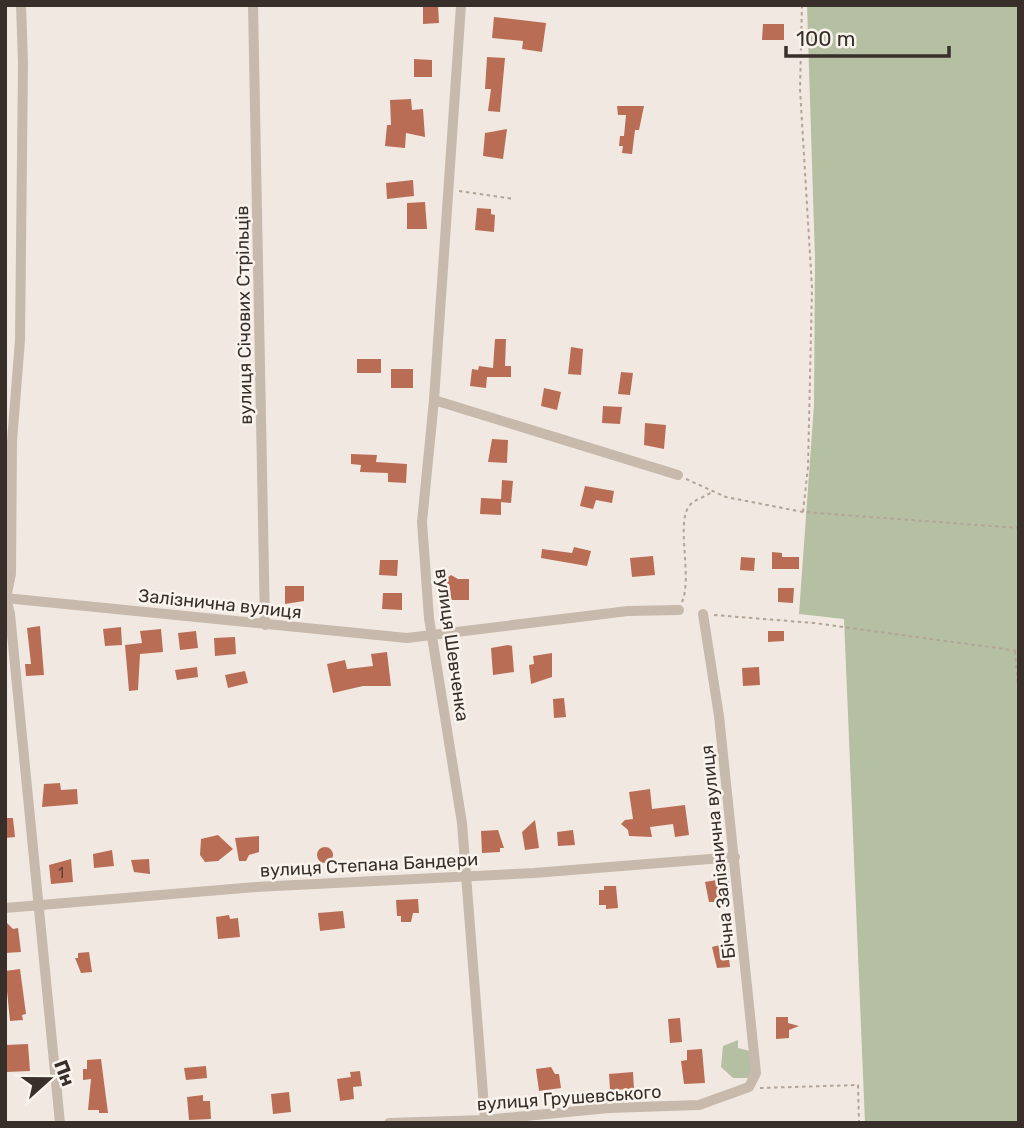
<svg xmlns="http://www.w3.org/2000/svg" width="1024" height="1128" viewBox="0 0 1024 1128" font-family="Rubik,sans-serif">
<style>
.green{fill:#b5bfa2}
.building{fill:#ba6d55}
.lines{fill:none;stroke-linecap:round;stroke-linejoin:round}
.path{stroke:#b4a498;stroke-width:2;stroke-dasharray:3.5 3.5;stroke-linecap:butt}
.street{stroke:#c8b9ad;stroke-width:10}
.labels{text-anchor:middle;stroke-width:5;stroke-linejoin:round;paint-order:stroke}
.number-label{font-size:14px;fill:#583e36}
.street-label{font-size:18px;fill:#382f2b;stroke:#f9f3ed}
</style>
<rect width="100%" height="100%" fill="#f1e9e1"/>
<path class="green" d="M807 5H1019V1123H865L844 619 799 614 814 405 815 258Z
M738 1040V1048L750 1051 753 1062 750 1078H733L721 1067 723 1046Z"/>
<path class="building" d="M423 5H438L439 23 423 24Z
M494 17 546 23 542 52 522 49 523 41 492 38Z
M763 24H784V40H762Z
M487 57 505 58 500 112 488 111 491 89H485Z
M414 59 432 60V77H414Z
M411 99 412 110 423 109 425 137 406 133 405 148 385 146 387 125H391L390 100Z
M617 106H644L639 130H635L632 154 622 153 623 146H619L620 136H624L626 115H618Z
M507 129 503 159 483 156 485 133Z
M413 180 414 196 387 199 386 183Z
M425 202 427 229H407V203Z
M477 208 491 209V214L495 215 494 232 475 230Z
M495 339H506L505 366H511V377H487L486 388 470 386 472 369 478 370 479 366 493 368Z
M571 347 583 349 581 375 568 374Z
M357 359H381V373H357Z
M391 369H413V388H391Z
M621 372 633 373 630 395 618 394Z
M544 388 561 392 557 410 541 406Z
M603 406 622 407 620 424 602 423Z
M645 423 666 425 664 449 644 445Z
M492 439 508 440 507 463 488 462Z
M351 454 377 455 376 462 407 464 406 483 388 482V473L360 472 361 465 351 464Z
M502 480 513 481 511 503 501 502V515L480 514 481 498 501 499Z
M585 486 614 491 612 503 596 500 593 509 580 506Z
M574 547 591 551 587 566 541 558 542 549 572 553Z
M772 552 782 553V557H799V569H772Z
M653 556 655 575 632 577 630 558Z
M741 557 755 558 754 571 740 570Z
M380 560H398L397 576 379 575Z
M451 575 458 579H469V600H450L446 579Z
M285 586H304V601L285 604Z
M778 588H794L793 603 778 602Z
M383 593H402V610L382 609Z
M40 626 44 675 26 676 25 664H31L27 628Z
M121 627 122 645 105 646 103 629Z
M161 629 163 652 140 654 138 690 129 691 125 645 142 643 140 631Z
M196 631 198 648 180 650 178 633Z
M768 631H784V641L768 642Z
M235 637 236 654 215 656 214 638Z
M508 645 512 646 514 672 493 675 491 648Z
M387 652 391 686H363L333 693 327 664 345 660 347 669 373 666 371 654Z
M552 653V677L531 684 529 665 534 664 533 656Z
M197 667 198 677 177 680 175 670Z
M759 667 760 685 743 686 742 668Z
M245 671 248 683 228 688 225 675Z
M564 698 566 717 554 718 553 699Z
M60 783 61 790 77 789 78 804 42 807 44 784Z
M650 789 652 809 685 805 689 835 675 837 673 824 650 827 652 837 629 836 628 830 621 824 625 820 633 819 629 792Z
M5 818H13L15 837 5 838Z
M535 820 539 848 525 850 522 832Z
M498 830 504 848H500V852L482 853 481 831Z
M573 830 575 845 558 846 557 832Z
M218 835 233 849 218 861 205 862 200 855 201 839Z
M259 836V852L249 855 246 861H239L235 838Z
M317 855a8 8 0 1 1 16 0a8 8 0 1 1-16 0Z
M112 850 114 866 94 868 93 854Z
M71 859 73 882 51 884 49 865Z
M149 859 150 874 134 872 131 860Z
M728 878 730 897H717V902H709L705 882Z
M604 886H616L618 908 606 909V905H599V890H604Z
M418 899 419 913H413L411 922H401V916H397L396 900Z
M343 911 345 928 320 931 318 913Z
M229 915 230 919 238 918 240 937 218 939 216 917Z
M5 921 13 929 18 928 21 952 5 953Z
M727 943 730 967 717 968 712 947Z
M89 952 92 972 81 973 75 958H78V953Z
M20 969 26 1014 22 1015 23 1020 10 1021 5 971Z
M776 1017H788V1023L799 1026 789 1030V1038L776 1039Z
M680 1018 682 1042 670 1043 668 1019Z
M28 1044 30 1071 6 1072 5 1045Z
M702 1049 705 1083 684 1084 681 1061 687 1060V1050Z
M101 1059 108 1113H99V1110H88L91 1079 83 1080V1069H87V1060Z
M206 1066 207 1078 186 1080 184 1068Z
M551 1067 555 1074H559L561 1088 539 1091 536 1069Z
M360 1071 362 1086 353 1087 354 1099 340 1101 337 1079 351 1077 350 1072Z
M633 1072 634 1089 610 1090 609 1074Z
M289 1092 291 1112 273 1114 271 1094Z
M203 1095V1101H210L211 1119 189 1120 187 1097Z"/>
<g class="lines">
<path class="path" d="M802 5 800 89 812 288 808 467 803 512
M459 191 514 199
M686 479 726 497 803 512 1019 528
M682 602C693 576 675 522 690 505 695 499 706 497 713 491
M714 615 814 623 1019 651
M1015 651 1019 699
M760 1088 858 1085 859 1123"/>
<path class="street" d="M21 5 23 63 20 340 12 441 11 574 6 598 10 614 60 1123
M253 5 265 625
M461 5 434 400 422 522 429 618 462 823 485 1120
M434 400 678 475
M5 598 407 638 628 611 679 610
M5 908 256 887 534 873 735 857
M389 1123 485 1120 609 1108 699 1105 749 1087 756 1073 719 716 703 614"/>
</g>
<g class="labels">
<g class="number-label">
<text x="61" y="878">1</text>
</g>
<g class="street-label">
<text transform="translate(244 315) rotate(-91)" y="6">вулиця Січових Стрільців</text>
<text transform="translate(220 604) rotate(6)" y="6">Залізнична вулиця</text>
<text transform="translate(452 645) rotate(82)" y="6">вулиця Шевченка</text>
<text transform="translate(718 852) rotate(-96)" y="6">Бічна Залізнична вулиця</text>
<text transform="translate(369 865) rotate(-3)" y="6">вулиця Степана Бандери</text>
<text transform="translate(569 1098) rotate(-4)" y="6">вулиця Грушевського</text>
</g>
</g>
<rect width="1024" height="1128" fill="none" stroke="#382f2b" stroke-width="14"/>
<g transform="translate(49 1079) rotate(69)" stroke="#f9f3ed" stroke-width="5" paint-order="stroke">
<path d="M0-5L12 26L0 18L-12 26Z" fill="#382f2b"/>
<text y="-10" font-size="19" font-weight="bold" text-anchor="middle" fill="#382f2b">Пн</text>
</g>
<path d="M786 46v10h163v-10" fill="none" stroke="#382f2b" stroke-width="3.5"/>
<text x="796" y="46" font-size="21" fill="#382f2b" stroke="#f9f3ed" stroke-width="5" paint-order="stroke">100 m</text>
</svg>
